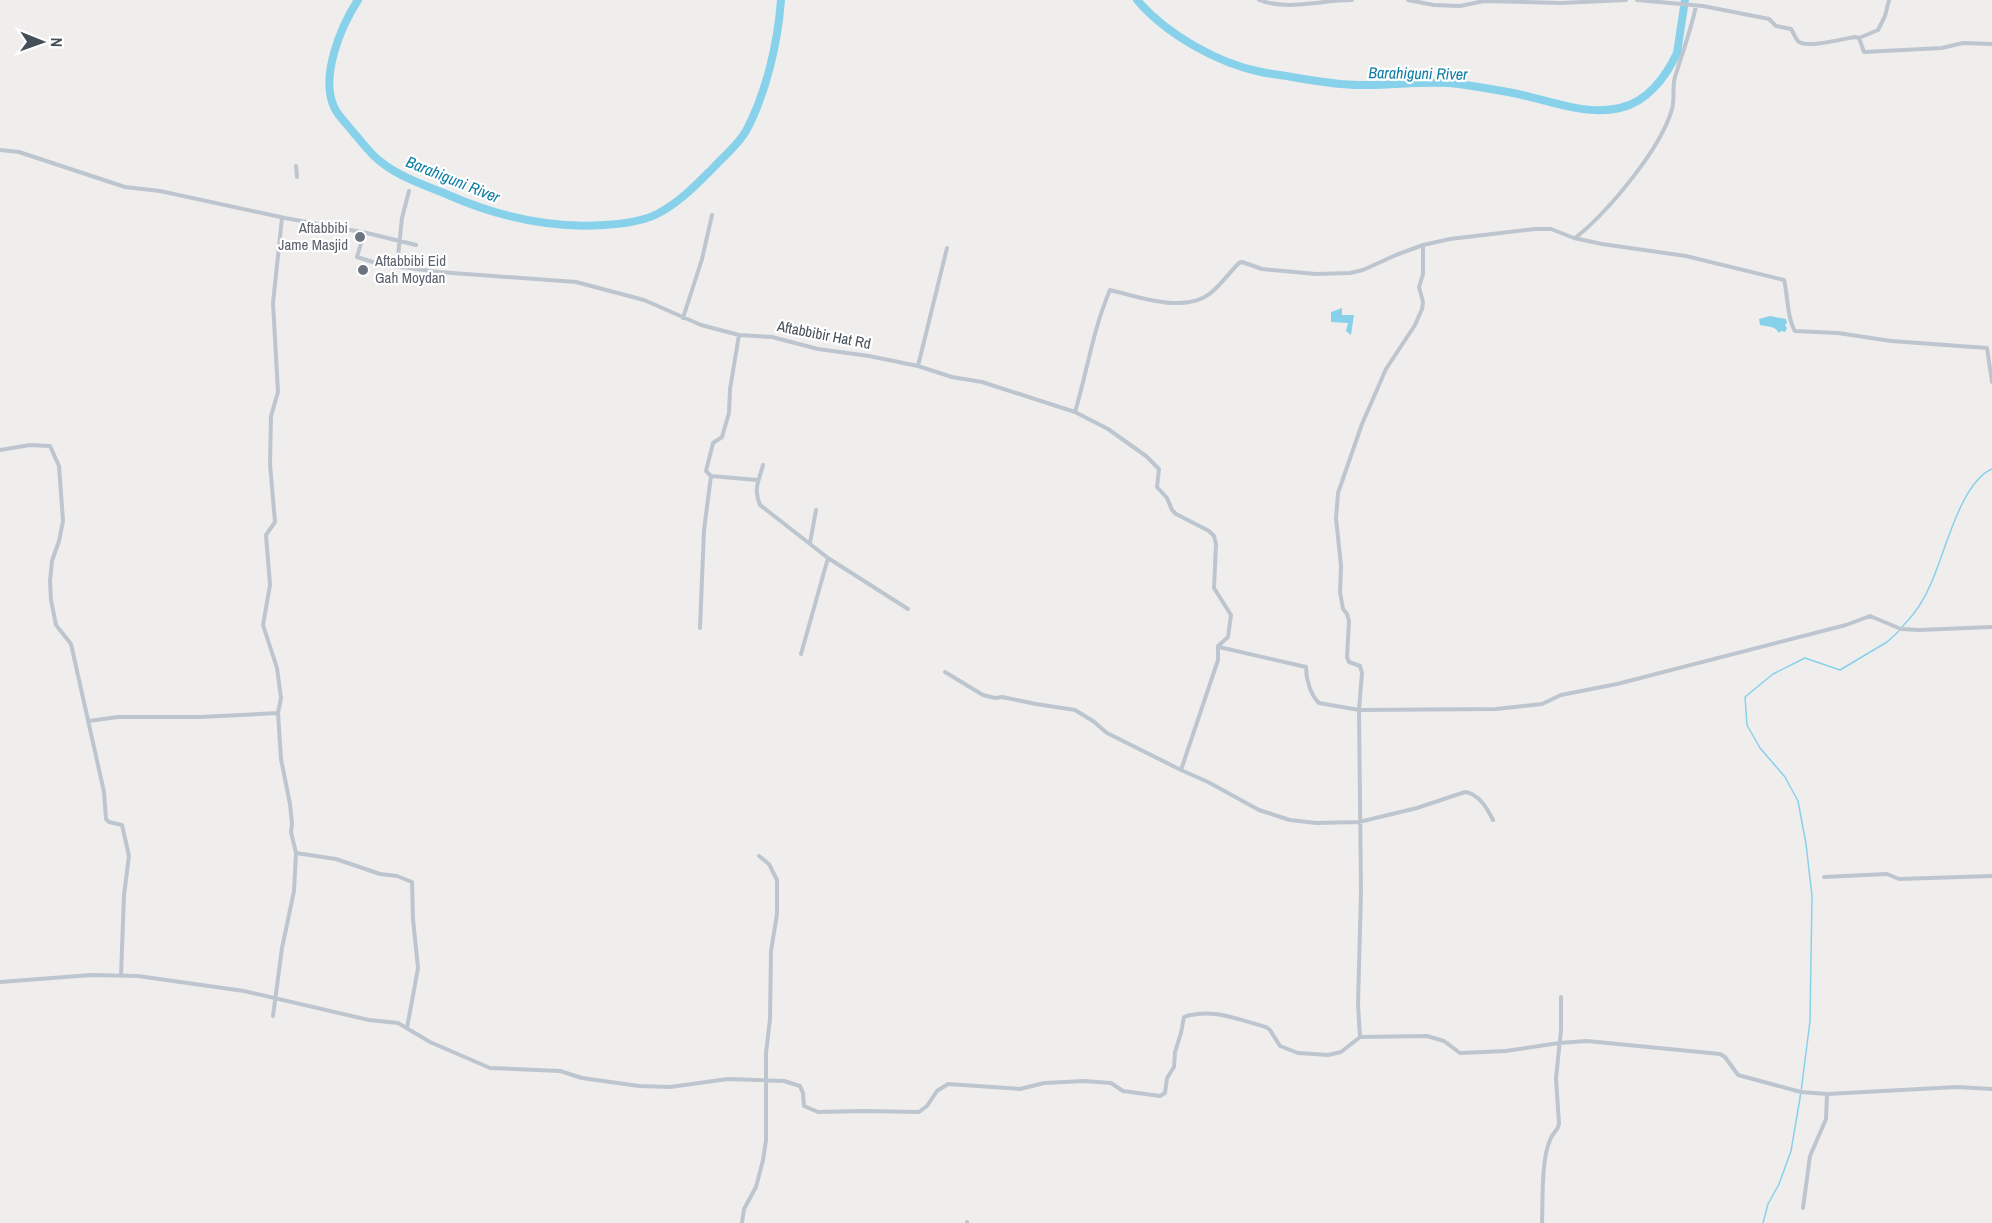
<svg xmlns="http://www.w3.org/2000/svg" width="1992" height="1223" viewBox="0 0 1992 1223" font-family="'Archivo Narrow',sans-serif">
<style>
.water{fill:#88d1eb}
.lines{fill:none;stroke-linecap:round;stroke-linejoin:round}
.stream{stroke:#88d1eb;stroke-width:1.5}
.river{stroke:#88d1eb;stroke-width:8}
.minor{stroke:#bdc6cf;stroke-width:4}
.worship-dot{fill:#6b7280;stroke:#fff;stroke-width:2}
.labels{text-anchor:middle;stroke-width:4.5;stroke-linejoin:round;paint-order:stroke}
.worship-label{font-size:15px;fill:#5b616d;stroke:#fff;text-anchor:end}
.street-label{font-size:15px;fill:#454f5a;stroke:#fff}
.water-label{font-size:16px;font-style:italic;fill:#0d7ea5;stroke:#fff}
</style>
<rect width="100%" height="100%" fill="#f0eded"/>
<path class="water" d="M1342 308V315H1354L1351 335 1346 331 1348 323 1331 322V312Z
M1770 316 1786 319 1787 323 1785 325 1787 328 1785 332 1781 331 1779 333C1775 325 1766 327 1760 325L1759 319Z"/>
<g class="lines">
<path class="stream" d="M1902 627C1916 613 1925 599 1932 581 1945 552 1961 482 1992 469
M1763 1223 1768 1204 1779 1184 1791 1151 1801 1092 1810 1021 1812 896 1806 844 1798 801 1785 777 1760 748 1747 725 1745 697 1773 674 1805 658 1840 670 1887 642 1899 631"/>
<path class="river" d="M358 0C341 26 320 76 334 107 338 116 347 124 353 132 362 142 370 154 381 162 400 177 424 185 446 194 496 216 550 229 604 225 622 224 641 222 657 214 679 203 696 185 713 168 724 156 738 145 746 131 766 94 778 42 781 0
M1137 0C1166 34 1217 63 1261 72 1271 74 1282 75 1292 77 1315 81 1337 85 1360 85 1393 86 1427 80 1459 84 1479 87 1498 90 1518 94 1551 101 1586 116 1620 108 1647 102 1666 77 1677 53L1685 0"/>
<path class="minor" d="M1259 0C1288 11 1321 0 1352 0
M1408 0 1434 5 1460 6 1484 1 1561 3 1626 0
M1637 0 1703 6 1764 18 1769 19 1776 26 1791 29C1794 33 1795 39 1799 42 1810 48 1842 39 1855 37L1859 38
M1889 0 1885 16 1878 30 1859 38 1864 52 1942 48 1963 43 1992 44
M0 150 19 152 125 187 160 191 285 218 367 233 416 245
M296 166 297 177
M364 233 357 257 379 264 439 272 576 282 644 300 701 325 739 335 772 337 818 349 869 356 918 366 952 377 982 382 1075 412 1108 429 1146 456 1159 469 1157 487 1167 498 1172 510 1176 514 1209 531 1214 536 1216 544 1214 588 1231 615 1228 637 1218 646
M1575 238C1607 213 1661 149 1672 109 1675 99 1672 87 1675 77 1682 54 1691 30 1696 6
M397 266 402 218 409 191
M683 318 702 259 712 215
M918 366 947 248
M1075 412C1087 372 1093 329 1110 290 1140 297 1187 315 1213 291 1223 282 1230 272 1239 263L1242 262 1262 269 1316 274 1350 273 1363 270 1396 255 1423 245 1450 239 1535 229H1551L1574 238 1602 244 1686 256 1784 280C1788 295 1787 319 1795 331L1838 333 1891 341 1987 348 1992 382
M0 450 30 445 50 446 59 466 63 521 59 541 52 561 50 581 51 600 56 625 71 644 104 792 106 819 109 822 122 825 129 856 124 895 121 975
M763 465C759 481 753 488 760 505L828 558 908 609
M711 476 706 471 713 443 722 437 729 413 730 389 739 335
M810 543 816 510
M700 628 704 530 711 476 757 480
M1219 647 1306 667C1306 679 1310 694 1319 703L1359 710 1496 709 1542 704 1561 695 1617 684 1846 625 1870 616 1901 629 1919 630 1992 627
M801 654 828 558
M945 672 983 695 995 698 1002 697 1036 704 1075 710 1093 721 1107 733 1181 770 1208 782 1259 810 1290 820 1316 823 1359 822 1417 808 1465 792C1479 794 1487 808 1493 820
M89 721 118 717H200L278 713
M1181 770 1218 660V647
M296 853 336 859 380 874 397 876 412 882 413 919 418 968 407 1028
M1824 877 1887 874 1899 879 1992 876
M0 982 91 975 138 976 244 991 369 1020 398 1023 430 1042 490 1068 560 1071 582 1078 639 1086 670 1087 728 1079 784 1081 800 1086 803 1093 804 1106 818 1112 864 1111 919 1112 927 1106 937 1091 948 1084 1020 1089 1044 1083 1084 1081 1111 1083 1123 1091 1160 1096 1165 1093 1167 1078 1174 1067 1175 1052 1181 1033 1184 1017C1210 1007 1240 1020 1266 1027L1270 1030 1280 1046 1298 1053 1328 1055 1341 1052 1360 1037 1427 1036 1444 1041 1460 1053 1506 1051 1559 1043 1587 1041 1720 1054 1725 1057 1738 1075 1801 1092 1827 1094 1957 1087 1992 1089
M273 1016 282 948 294 891 296 853 291 832 292 824 290 804 281 759 278 713 281 698 277 668 263 625 270 585 266 535 275 522 270 464 271 416 278 392 273 303 282 218
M1360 1037 1358 1004 1361 892 1359 710 1362 673 1360 666 1349 662 1347 657 1349 621 1347 614 1343 609 1340 592 1341 566 1336 518 1338 493 1362 424 1386 369 1415 325 1422 309 1423 302 1419 287 1423 274V245
M1803 1208 1810 1156 1826 1119 1827 1094
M742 1223 744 1209 756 1187 763 1160 766 1140V1053L770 1019 771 951 777 914V880L769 864 759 856
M967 1223V1222
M1542 1223C1543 1200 1541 1161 1550 1140 1552 1133 1558 1131 1559 1124L1556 1078 1561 1030V997"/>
</g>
<g class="worship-dot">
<circle cx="360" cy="237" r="6"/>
<circle cx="363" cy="270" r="6"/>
</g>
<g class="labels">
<g class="worship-label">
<text x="348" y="233">Aftabbibi<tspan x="348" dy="17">Jame Masjid</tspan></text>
<text x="375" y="266" text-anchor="start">Aftabbibi Eid<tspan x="375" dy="17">Gah Moydan</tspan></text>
</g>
<g class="street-label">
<text transform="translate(824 335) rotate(11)" y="5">Aftabbibir Hat Rd</text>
</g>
<g class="water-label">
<text transform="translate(1418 73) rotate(1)" y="6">Barahiguni River</text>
<text transform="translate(453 179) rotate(22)" y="6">Barahiguni River</text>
</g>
</g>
<g transform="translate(42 42) rotate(91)" stroke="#ffffff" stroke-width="4.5" paint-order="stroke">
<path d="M0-4.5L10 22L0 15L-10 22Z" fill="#454f5a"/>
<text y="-9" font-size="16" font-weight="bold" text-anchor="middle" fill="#454f5a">N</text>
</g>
</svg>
